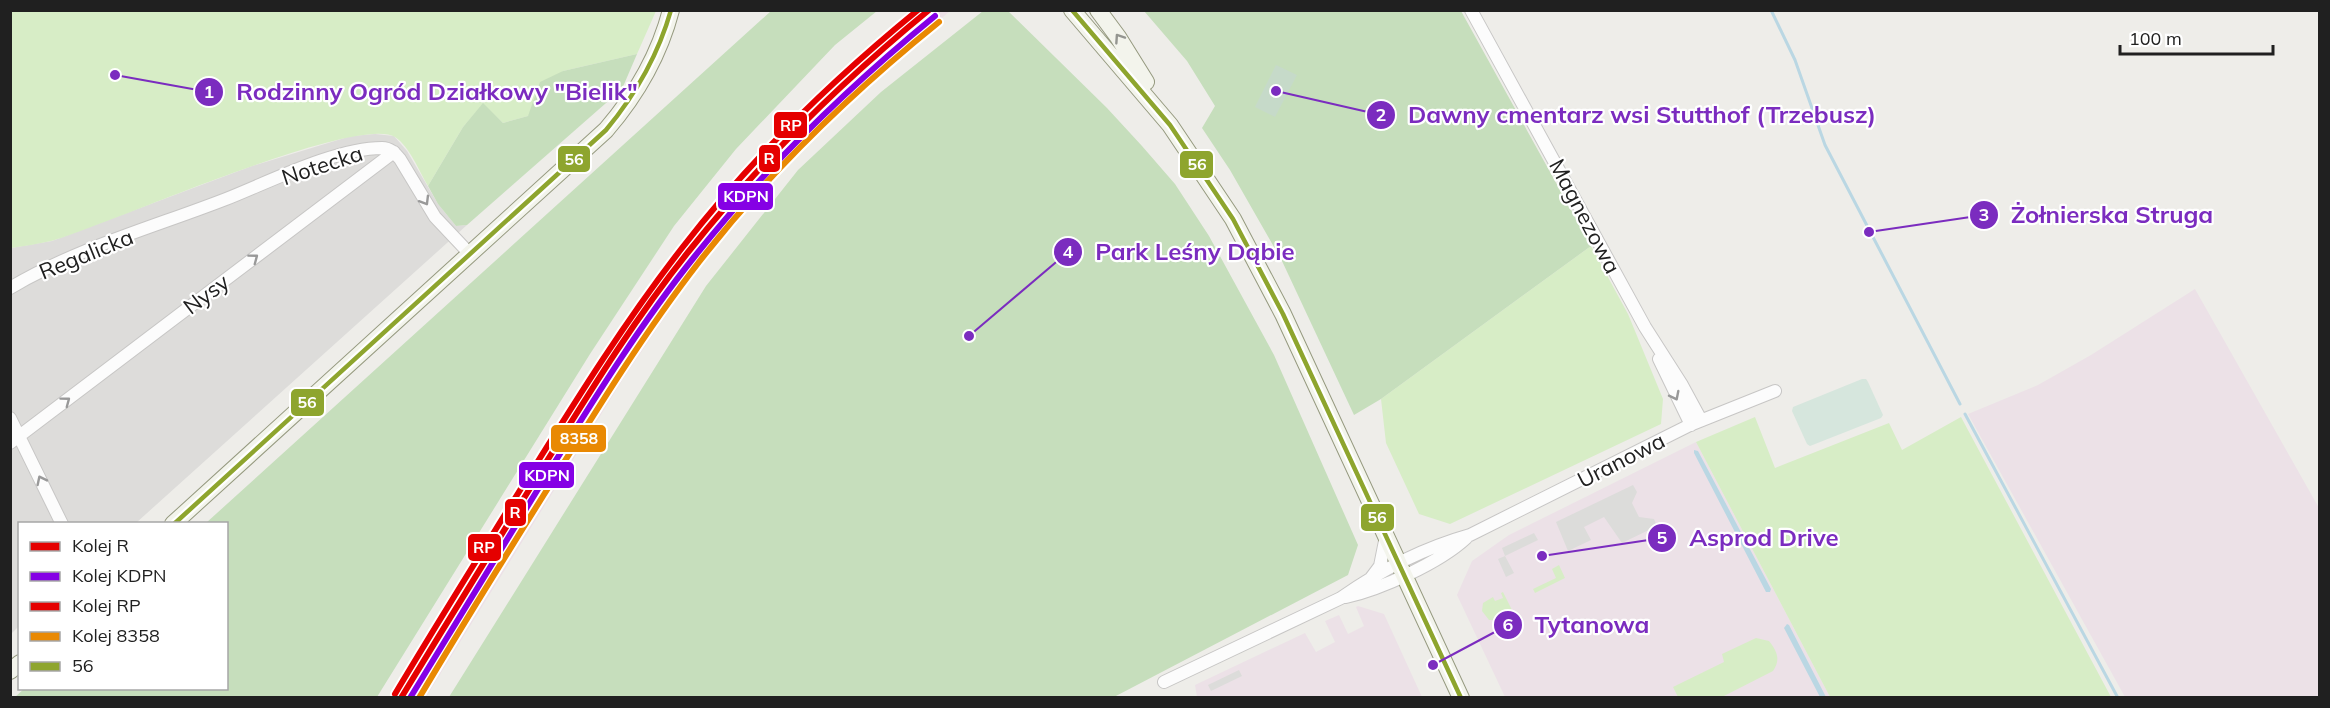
<svg xmlns="http://www.w3.org/2000/svg" width="2330" height="708" viewBox="0 0 2330 708" font-family="Mulish,sans-serif">
<style>
.residential{fill:#dddcda}
.industrial{fill:#ece1e7}
.religious{fill:#dcdcda}
.grass{fill:#d7edc6}
.forest{fill:#c6debc}
.wetland{fill:#d6e6dd}
.cemetery{fill:#c6dac9}
.water{fill:#bad7e3}
.lines{fill:none;stroke-linecap:round;stroke-linejoin:round}
.stream{stroke:#bad7e3;stroke-width:3}
.street-casing{stroke:#c7c6c5;stroke-width:14}
.secondary-casing{stroke:#95997f;stroke-width:18}
.street{stroke:#fcfcfc;stroke-width:12}
.secondary{stroke:#f3f4ec;stroke-width:16}
.bus-1-casing{stroke:#fff;stroke-width:9}
.bus-1{stroke:#8ea52e;stroke-width:4.5}
.rail-1-casing{stroke:#fff;stroke-width:10}
.rail-2-casing{stroke:#fff;stroke-width:10}
.rail-3-casing{stroke:#fff;stroke-width:10}
.rail-4-casing{stroke:#fff;stroke-width:10}
.rail-1{stroke:#e50000;stroke-width:6}
.rail-2{stroke:#8500e5;stroke-width:6}
.rail-3{stroke:#e50000;stroke-width:6}
.rail-4{stroke:#e98903;stroke-width:6}
.oneway{stroke:#949590}
.oneway2{stroke:#999}
.labels{text-anchor:middle;stroke-width:4.5;stroke-linejoin:round;paint-order:stroke}
.street-label{font-size:22px;fill:#202020;stroke:#fff}
.leader{fill:none;stroke:#7b2cbf;stroke-width:2}
.callout-dot{fill:#7b2cbf;stroke:#fff;stroke-width:2}
.mark-label{font-size:18px;text-anchor:middle;font-weight:bold;fill:#fff}
.callout-label{font-size:24px;text-anchor:middle;font-weight:bold;fill:#7b2cbf;stroke:#fff;stroke-width:4.5;stroke-linejoin:round;paint-order:stroke}
.line-badge{stroke:#fff;stroke-width:2}
.badge-label{font-size:16px;text-anchor:middle;font-weight:bold;fill:#fff}
</style>
<rect width="100%" height="100%" fill="#eeede9"/>
<path class="residential" d="M375 134 394 136 407 151 438 204 456 226 467 225 136 523 20 524 19 626 11 634V248L52 241 252 166 351 136Z"/>
<path class="industrial" d="M922 11H950L846 100 792 156 738 217 692 277 623 379 426 697H394L601 366 673 265 722 204 776 144 863 60Z
M2195 289 2319 508V697H2125L1968 414 2038 385 2091 355Z
M1696 442 1830 697H1505L1457 595 1472 561 1509 535Z
M1358 606 1384 614 1422 697H1197L1195 685 1305 633 1316 652 1335 642 1325 621 1339 615 1348 634 1364 626 1356 607Z"/>
<path class="religious" d="M1633 485 1637 492 1632 503 1639 517 1654 519 1657 526 1622 543 1604 517 1584 527 1591 540 1568 551 1556 522Z
M1534 533 1538 540 1505 556 1514 573 1506 577 1498 559 1505 556 1502 548Z
M1239 670 1242 676 1211 691 1208 685Z"/>
<path class="grass" d="M11 11H656L637 54 563 71 528 116 503 123 483 104 463 127 428 186C419 171 410 147 395 137 356 113 106 226 51 241 38 244 24 246 11 248Z
M1591 246 1628 314 1663 399 1661 424 1450 524 1419 514 1386 443 1381 399Z
M1755 417 1775 468 1889 423 1902 450 1961 417 2111 697H1830L1696 442Z
M1559 565 1565 578 1535 593 1533 589 1556 578 1552 569Z
M1503 592 1513 612 1496 620H1489L1482 611 1483 603 1493 597 1495 601 1503 598 1501 593Z
M1756 638 1769 641C1777 651 1781 660 1773 671L1722 697H1678L1673 687 1724 662 1722 654Z"/>
<path class="forest" d="M771 11H877L835 45 736 149 674 226 590 354 377 697H15L25 688H226V524L206 523Z
M983 11H1008L1107 108 1142 146 1175 184 1209 236 1274 355 1358 545 1348 575 1114 697H449L706 286 798 170 881 92Z
M1144 11H1461L1591 246 1381 399 1354 415 1282 261 1230 170 1202 128 1215 106 1187 61Z
M637 54 622 89 467 225 456 226 438 204 428 186 463 127 483 103 503 123 528 116 540 82 563 71Z"/>
<path class="wetland" d="M1862 379H1866L1868 382 1883 415 1881 418 1810 446 1807 444 1792 411 1793 407Z"/>
<path class="cemetery" d="M1276 65 1297 75 1275 117 1255 107Z"/>
<path class="water" d="M1694 450 1698 451 1771 589 1770 592H1766L1694 453Z
M1787 624 1789 625 1826 697H1820L1784 628Z"/>
<g class="lines">
<path class="stream" d="M1771 10 1795 60 1825 145 1960 404
M1965 414 2118 698"/>
<defs>
<path id="street" d="M1471 10 1645 327 1682 385 1701 420
M10 288C77 248 154 227 226 199 269 182 336 148 382 148 390 148 395 153 400 159L435 217 470 254
M1659 359 1691 425
M10 418 62 524
M10 443 394 152
M1371 578 1380 566 1386 536
M1346 597C1381 589 1439 563 1466 538
M1164 682 1341 598C1379 571 1424 548 1470 535L1690 425 1775 391"/>
<path id="secondary" d="M1072 10 1170 125 1233 219 1283 314 1461 698
M1098 10 1118 37 1146 82
M173 524 606 130C637 94 659 56 671 10
M10 671 20 663"/>
</defs>
<use href="#street" class="street-casing"/>
<use href="#secondary" class="secondary-casing"/>
<use href="#street" class="street"/>
<use href="#secondary" class="secondary"/>
<defs>
<path id="bus-1" d="M1072 10 1170 125 1233 219 1283 314 1461 698
M174 524 606 130C636 94 658 56 671 10"/>
</defs>
<use href="#bus-1" class="bus-1-casing"/>
<use href="#bus-1" class="bus-1"/>
<defs>
<path id="rail-1" d="M401 698C446 624 492 550 537 477 585 400 632 322 689 251 760 162 841 82 929 10"/>
<path id="rail-2" d="M410 698C454 625 499 553 543 481 591 404 638 327 695 256 766 167 847 88 935 16"/>
<path id="rail-3" d="M395 694C439 620 485 547 530 474 578 397 626 320 682 248 750 160 831 81 918 10"/>
<path id="rail-4" d="M419 698C462 626 506 555 550 485 597 409 644 333 699 262 769 172 851 93 939 22"/>
</defs>
<use href="#rail-1" class="rail-1-casing"/>
<use href="#rail-2" class="rail-2-casing"/>
<use href="#rail-3" class="rail-3-casing"/>
<use href="#rail-4" class="rail-4-casing"/>
<use href="#rail-1" class="rail-1"/>
<use href="#rail-2" class="rail-2"/>
<use href="#rail-3" class="rail-3"/>
<use href="#rail-4" class="rail-4"/>
</g>
<defs><path id="oneway-chevron" d="M-2-3.5L2.5 0L-2 3.5" fill="none" stroke-width="1.6" stroke-linecap="round" stroke-linejoin="round" transform="scale(1.5)"/></defs>
<use class="oneway" href="#oneway-chevron" transform="translate(1119 38) rotate(-124)"/>
<g class="oneway2">
<use href="#oneway-chevron" transform="translate(425 201) rotate(59)"/>
<use href="#oneway-chevron" transform="translate(254 258) rotate(-37)"/>
<use href="#oneway-chevron" transform="translate(1675 396) rotate(63)"/>
<use href="#oneway-chevron" transform="translate(66 401) rotate(-37)"/>
<use href="#oneway-chevron" transform="translate(41 480) rotate(-116)"/>
</g>
<g class="labels">
<g class="street-label">
<text transform="translate(322 165) rotate(-18)" y="8">Notecka</text>
<text transform="translate(1585 216) rotate(62)" y="8">Magnezowa</text>
<text transform="translate(86 254) rotate(-22)" y="8">Regalicka</text>
<text transform="translate(206 294) rotate(-37)" y="8">Nysy</text>
<text transform="translate(1621 460) rotate(-27)" y="8">Uranowa</text>
</g>
</g>
<path class="leader" d="M115 75L209 92M1276 91L1381 115M1869 232L1984 215M969 336L1068 252M1542 556L1662 538M1433 665L1508 625"/>
<g class="callout-dot">
<circle cx="115" cy="75" r="6"/>
<circle cx="1276" cy="91" r="6"/>
<circle cx="1869" cy="232" r="6"/>
<circle cx="969" cy="336" r="6"/>
<circle cx="1542" cy="556" r="6"/>
<circle cx="1433" cy="665" r="6"/>
<circle cx="209" cy="92" r="15"/>
<circle cx="1381" cy="115" r="15"/>
<circle cx="1984" cy="215" r="15"/>
<circle cx="1068" cy="252" r="15"/>
<circle cx="1662" cy="538" r="15"/>
<circle cx="1508" cy="625" r="15"/>
</g>
<g class="mark-label">
<text x="209" y="98">1</text>
<text x="1381" y="121">2</text>
<text x="1984" y="221">3</text>
<text x="1068" y="258">4</text>
<text x="1662" y="544">5</text>
<text x="1508" y="631">6</text>
</g>
<g class="callout-label">
<text x="437" y="100">Rodzinny Ogród Działkowy "Bielik"</text>
<text x="1642" y="123">Dawny cmentarz wsi Stutthof (Trzebusz)</text>
<text x="2112" y="223">Żołnierska Struga</text>
<text x="1195" y="260">Park Leśny Dąbie</text>
<text x="1764" y="546">Asprod Drive</text>
<text x="1592" y="633">Tytanowa</text>
</g>
<g class="line-badge">
<rect x="773" y="111" width="35" height="28" rx="6" fill="#e50000"/>
<rect x="758" y="144" width="23" height="29" rx="6" fill="#e50000"/>
<rect x="557" y="145" width="34" height="28" rx="6" fill="#8ea52e"/>
<rect x="1179" y="150" width="35" height="29" rx="6" fill="#8ea52e"/>
<rect x="717" y="182" width="57" height="29" rx="6" fill="#8500e5"/>
<rect x="290" y="388" width="35" height="29" rx="6" fill="#8ea52e"/>
<rect x="550" y="424" width="57" height="29" rx="6" fill="#e98903"/>
<rect x="518" y="461" width="57" height="28" rx="6" fill="#8500e5"/>
<rect x="504" y="498" width="23" height="29" rx="6" fill="#e50000"/>
<rect x="1360" y="503" width="35" height="29" rx="6" fill="#8ea52e"/>
<rect x="467" y="533" width="35" height="29" rx="6" fill="#e50000"/>
</g>
<g class="badge-label">
<text x="791" y="131">RP</text>
<text x="769" y="164">R</text>
<text x="574" y="165">56</text>
<text x="1197" y="170">56</text>
<text x="746" y="202">KDPN</text>
<text x="307" y="408">56</text>
<text x="579" y="444">8358</text>
<text x="547" y="481">KDPN</text>
<text x="515" y="518">R</text>
<text x="1377" y="523">56</text>
<text x="484" y="553">RP</text>
</g>
<rect width="2330" height="708" fill="none" stroke="#202020" stroke-width="24"/>
<rect x="18" y="522" width="210" height="168" fill="#ffffff" stroke="#a6a6a6" stroke-width="1.5"/>
<rect x="30" y="542" width="30" height="9" fill="#e50000" stroke="#a6a6a6" stroke-width="1.5"/>
<text x="72" y="552" font-size="18" fill="#202020">Kolej R</text>
<rect x="30" y="572" width="30" height="9" fill="#8500e5" stroke="#a6a6a6" stroke-width="1.5"/>
<text x="72" y="582" font-size="18" fill="#202020">Kolej KDPN</text>
<rect x="30" y="602" width="30" height="9" fill="#e50000" stroke="#a6a6a6" stroke-width="1.5"/>
<text x="72" y="612" font-size="18" fill="#202020">Kolej RP</text>
<rect x="30" y="632" width="30" height="9" fill="#e98903" stroke="#a6a6a6" stroke-width="1.5"/>
<text x="72" y="642" font-size="18" fill="#202020">Kolej 8358</text>
<rect x="30" y="662" width="30" height="9" fill="#8ea52e" stroke="#a6a6a6" stroke-width="1.5"/>
<text x="72" y="672" font-size="18" fill="#202020">56</text>
<path d="M2120 45v9h153v-9" fill="none" stroke="#202020" stroke-width="3"/>
<text x="2129" y="45" font-size="18" fill="#202020" stroke="#ffffff" stroke-width="4.5" paint-order="stroke">100 m</text>
</svg>
